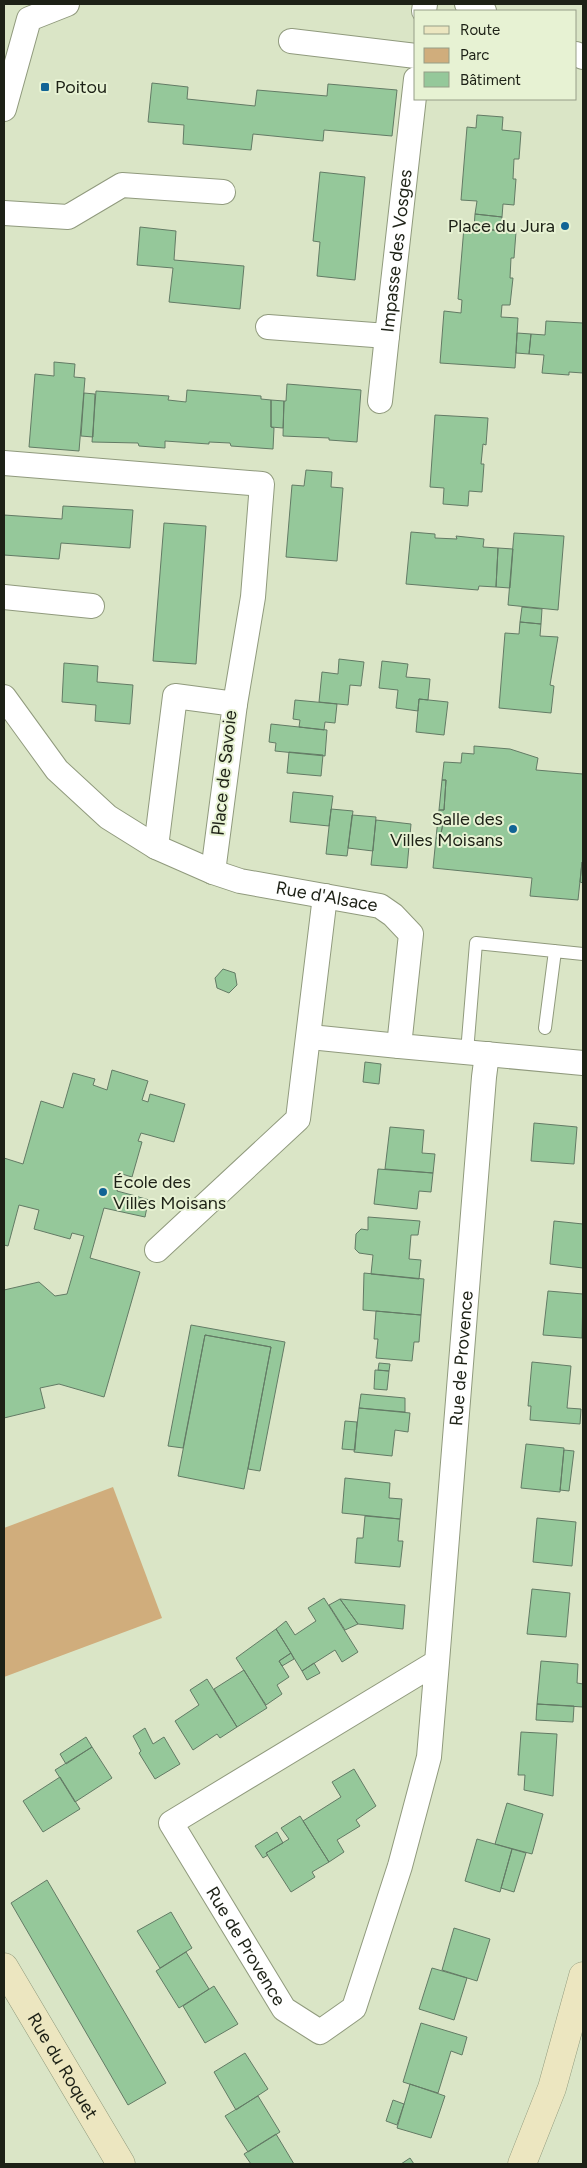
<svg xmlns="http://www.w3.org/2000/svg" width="587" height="2168" viewBox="0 0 587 2168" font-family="Figtree,sans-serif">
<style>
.green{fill:#d0ad7c}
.building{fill:#95c89a;stroke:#637b65}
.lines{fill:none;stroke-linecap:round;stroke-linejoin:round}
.lane-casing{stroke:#909a7d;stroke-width:14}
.street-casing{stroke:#909a7d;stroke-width:26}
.secondary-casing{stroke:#909a7d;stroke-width:29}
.lane{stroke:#fff;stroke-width:12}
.street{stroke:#fff;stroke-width:24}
.secondary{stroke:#ece6c0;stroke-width:28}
.poi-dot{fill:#116495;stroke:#e7f2d3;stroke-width:2}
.labels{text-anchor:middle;stroke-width:4;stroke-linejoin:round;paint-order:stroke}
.poi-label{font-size:18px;fill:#1d2116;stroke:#e7f2d3;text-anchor:start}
.street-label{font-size:18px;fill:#1d2116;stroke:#e7f2d3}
</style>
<rect width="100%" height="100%" fill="#dae5c6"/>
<path class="green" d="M113 1487 162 1618 4 1677V1528Z"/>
<path class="building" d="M152 83 188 87 187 99 255 106 257 90 327 96 328 84 397 90 392 136 324 130 323 141 253 134 251 150 183 144 184 125 148 122Z
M477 115 503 117 502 130 521 132 519 159H514L513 179H516L514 205 503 204 502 217 475 214 477 201 461 200 467 127 476 128Z
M320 172 365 177 355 280 317 276 320 242 313 241Z
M475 214 502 217 500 231 474 228Z
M140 227 176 231 174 260 244 266 240 309 169 302 173 268 137 265Z
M464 227 516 232 514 258H511L510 278H513L510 305H502L501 317 518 318 515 368 440 363 444 311 461 313 462 300 458 299Z
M546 321 583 323V373L569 372V375L542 373 544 355 529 354 531 334 545 335Z
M517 333 531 334 529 354 516 353Z
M54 362 75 364 74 377 85 378 79 451 29 447 35 374 54 376Z
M287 384 361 390 357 442 329 440V438L283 436 284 401H286Z
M187 390 261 396V399L271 400V427L274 428 273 449 231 446 230 443 209 442V444L165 441V448L139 446 138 443 92 442 96 391 169 396 168 400 186 402Z
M84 393 95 394 93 437 81 436Z
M271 400 284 401 283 428 271 427Z
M435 415 488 418 486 445 483 444 481 464H484L482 492 469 491 468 506 443 504 444 488 430 487Z
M306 470 332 472 331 487 343 488 337 561 286 557 292 485 304 486Z
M63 506 133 510 130 548 61 543 59 559 4 555V515L62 519Z
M164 523 206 526 196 664 153 661Z
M411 532 435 534V538L457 539 456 536 484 539 483 547 498 548 496 587 479 586 478 590 406 584Z
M514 533 564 536 558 610 508 605Z
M498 548 513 549 510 588 496 587Z
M522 607 542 609 541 624 520 622Z
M520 622 541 624 540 636 558 637 550 685 554 686 551 713 499 708 505 633 519 634Z
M339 659 364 662 361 686 350 685 348 705 319 702 322 672 338 674Z
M382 661 408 664 406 677 430 679 428 700 419 699 418 711 396 708 398 690 379 688Z
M64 663 98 666 97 682 133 685 130 724 95 721 96 705 62 702Z
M419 699 448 702 444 735 416 732Z
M295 700 337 704 335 723 325 722 324 730 299 727 300 720 293 719Z
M271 724 327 730 325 756 275 751 276 743 269 742Z
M474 746 510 749 538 758 536 770 583 774V862H582L578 900 530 896 532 878 433 868 436 838H440L444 819H438L439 810H444L446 780H442L444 762 461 763 462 753 474 754Z
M289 752 323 755 321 776 287 773Z
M442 780H446L444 810H439Z
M293 792 333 796 329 826 290 822Z
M331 809 353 811 347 856 326 854Z
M352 815 376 817 373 851 348 848Z
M438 819H444L440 838H436Z
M376 820 411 824 407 868 371 865Z
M582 862H583V883L580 882Z
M223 969 235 973 237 985 229 993 217 988 215 978Z
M365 1062 381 1064 379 1084 363 1082Z
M112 1070 148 1081 142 1100 148 1102 150 1094 185 1104 174 1142 141 1133 138 1141 142 1142 132 1177 122 1174 117 1191 132 1195 130 1203 147 1207 145 1217 104 1208 90 1258 140 1272 104 1397 59 1384 40 1388 45 1408 4 1418V1290L39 1282 55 1296 67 1294 84 1236 72 1233 70 1239 34 1229 39 1210 19 1205 8 1246 4 1245V1158L23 1164 41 1101 63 1108 73 1073 95 1079 93 1085 107 1090Z
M534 1123 577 1127 574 1164 531 1161Z
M390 1127 424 1130 422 1153 435 1154 433 1173 385 1169Z
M378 1169 433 1173 431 1192 419 1191 417 1209 374 1204Z
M132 1195 149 1200 147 1207 130 1203Z
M368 1217 420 1221 418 1235H411L409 1259 421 1260 419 1279 371 1274 373 1255 359 1253 355 1249 356 1234 361 1229 368 1230Z
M554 1221 583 1224V1268L550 1264Z
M364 1273 424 1279 421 1315 363 1310Z
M548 1291 583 1294 582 1338 543 1335Z
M376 1311 421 1315 419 1342H414L412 1361 376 1358 378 1339H374Z
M191 1325 285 1342 260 1471 248 1469 271 1347 205 1335 183 1448 168 1446Z
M205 1335 271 1347 244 1489 178 1476Z
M532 1362 571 1366 567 1408 581 1409 580 1424 530 1420 531 1406H528Z
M379 1363 390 1364 389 1371 378 1370Z
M375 1370 389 1371 387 1390 374 1389Z
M361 1394 405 1398V1412L359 1408Z
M359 1408 410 1413 408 1432 395 1430 392 1456 354 1452Z
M345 1421 357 1422 355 1450 342 1449Z
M526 1444 564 1448 560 1492 521 1488Z
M564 1450 574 1451 569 1491 560 1490Z
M345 1478 390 1483 389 1498 402 1499 400 1519 342 1513Z
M365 1516 400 1519 398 1541H403L400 1567 355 1563 357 1538H363Z
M537 1518 576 1522 572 1566 533 1562Z
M532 1589 570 1593 566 1637 527 1634Z
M324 1598 358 1652 342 1662 335 1650 302 1671 276 1629 286 1621 295 1635 316 1621 308 1608Z
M340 1599 358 1624 345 1630 329 1605Z
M340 1599 405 1605 403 1629 358 1624Z
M276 1629 291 1653 279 1661 289 1677 277 1685 282 1694 266 1705 236 1658Z
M291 1653 294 1659 282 1666 279 1661Z
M541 1661 578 1664 577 1683 583 1684V1707L537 1704Z
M314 1663 320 1673 307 1680 302 1671Z
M244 1670 267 1708 237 1727 214 1689Z
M207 1679 237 1727 220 1738 217 1734 193 1750 175 1721 199 1705 190 1690Z
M537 1704 574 1706 573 1722 536 1720Z
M145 1728 153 1744 164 1737 180 1764 155 1779 139 1753 141 1751 133 1736Z
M521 1732 557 1734 553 1796 524 1790 525 1775H518Z
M86 1737 92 1747 66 1764 60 1754Z
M92 1747 112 1778 75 1802 55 1770Z
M354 1769 376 1806 356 1820 360 1826 337 1840 344 1852 329 1862 303 1821 341 1797 332 1782Z
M60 1777 80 1809 43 1832 23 1801Z
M507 1803 543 1814 532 1854 495 1844Z
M300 1816 329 1862 312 1872 315 1877 291 1892 266 1853 289 1839 281 1828Z
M277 1832 283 1843 266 1853 268 1855 263 1858 255 1846Z
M477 1839 512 1849 500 1892 465 1881Z
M512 1849 526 1853 514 1892 501 1888Z
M47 1880 166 2083 128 2105 11 1903Z
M171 1912 192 1948 160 1968 137 1931Z
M454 1928 490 1939 477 1981 442 1970Z
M186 1952 209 1989 179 2008 156 1971Z
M432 1968 467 1978 454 2020 419 2009Z
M214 1986 238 2024 205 2043 183 2006Z
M421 2023 467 2037 462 2055 451 2051 438 2093 403 2082Z
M245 2053 268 2089 236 2110 214 2072Z
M410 2084 445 2096 431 2138 397 2128Z
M258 2096 280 2132 248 2152 225 2116Z
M393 2100 404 2104 397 2125 386 2121Z
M276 2134 294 2164H251L244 2154Z
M410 2158 414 2164H401Z"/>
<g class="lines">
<defs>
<path id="lane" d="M545 1028 555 951
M467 1052 476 943 583 954"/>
<g id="street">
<path d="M467 4 484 11"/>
<path d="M424 11 425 4"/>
<path d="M291 41 416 56"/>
<path d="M576 54 583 57"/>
<path d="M4 109 29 19 67 4"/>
<path d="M4 213 68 217 122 185 223 192"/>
<path id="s1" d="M268 327 387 336 416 79"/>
<path d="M380 401 387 336"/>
<path d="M4 463 262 484 253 597 235 704"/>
<path d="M4 597 92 606"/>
<path id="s2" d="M4 697 57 770 108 817 156 847 213 872 240 881 380 906 393 915 411 934 399 1046 583 1063"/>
<path d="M156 847 175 696 235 704 213 872"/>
<path d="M310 1037 399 1046"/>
<path d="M157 1250 298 1119 325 896"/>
<path id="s3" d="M437 1662 171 1823 284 2009 320 2032 354 2008 400 1866 429 1757 437 1662 484 1077 487 1054"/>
</g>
<g id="secondary">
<path id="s4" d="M4 1967 121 2164"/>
<path d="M522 2164 552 2088 583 1976"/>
</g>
</defs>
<use href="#lane" class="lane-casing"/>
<use href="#street" class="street-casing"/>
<use href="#secondary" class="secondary-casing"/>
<use href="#lane" class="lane"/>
<use href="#street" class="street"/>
<use href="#secondary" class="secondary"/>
</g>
<g class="poi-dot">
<rect x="40" y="82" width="10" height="10" rx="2.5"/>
<circle cx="565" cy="226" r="5"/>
<circle cx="513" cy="829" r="5"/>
<circle cx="103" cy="1192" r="5"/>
</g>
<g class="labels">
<g class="poi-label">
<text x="55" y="93">Poitou</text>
<text x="555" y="232" text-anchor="end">Place du Jura</text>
<text x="503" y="825" text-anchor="end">Salle des<tspan x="503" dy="21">Villes Moisans</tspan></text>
<text x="113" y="1188">École des<tspan x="113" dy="21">Villes Moisans</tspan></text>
</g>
<g class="street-label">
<text dy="6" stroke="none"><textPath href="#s1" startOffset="205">Impasse des Vosges</textPath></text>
<text transform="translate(224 773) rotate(-84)" y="6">Place de Savoie</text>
<text dy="6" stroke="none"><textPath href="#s2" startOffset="395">Rue d'Alsace</textPath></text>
<text dy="6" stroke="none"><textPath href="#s3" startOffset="1275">Rue de Provence</textPath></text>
<text dy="6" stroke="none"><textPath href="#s3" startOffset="455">Rue de Provence</textPath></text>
<text dy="6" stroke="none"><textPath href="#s4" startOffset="115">Rue du Roquet</textPath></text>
</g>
</g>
<rect width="587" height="2168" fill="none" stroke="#1d2116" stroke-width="10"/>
<rect x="414" y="10" width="162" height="90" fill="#e7f2d3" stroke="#969e87"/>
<rect x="424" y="26" width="25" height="8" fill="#ece6c0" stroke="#969e87"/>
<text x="460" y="35" font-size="15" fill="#1d2116">Route</text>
<rect x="424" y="48" width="25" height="15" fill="#d0ad7c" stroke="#969e87"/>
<text x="460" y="60" font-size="15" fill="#1d2116">Parc</text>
<rect x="424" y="72" width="25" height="15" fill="#95c89a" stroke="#969e87"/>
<text x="460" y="85" font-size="15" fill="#1d2116">Bâtiment</text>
</svg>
